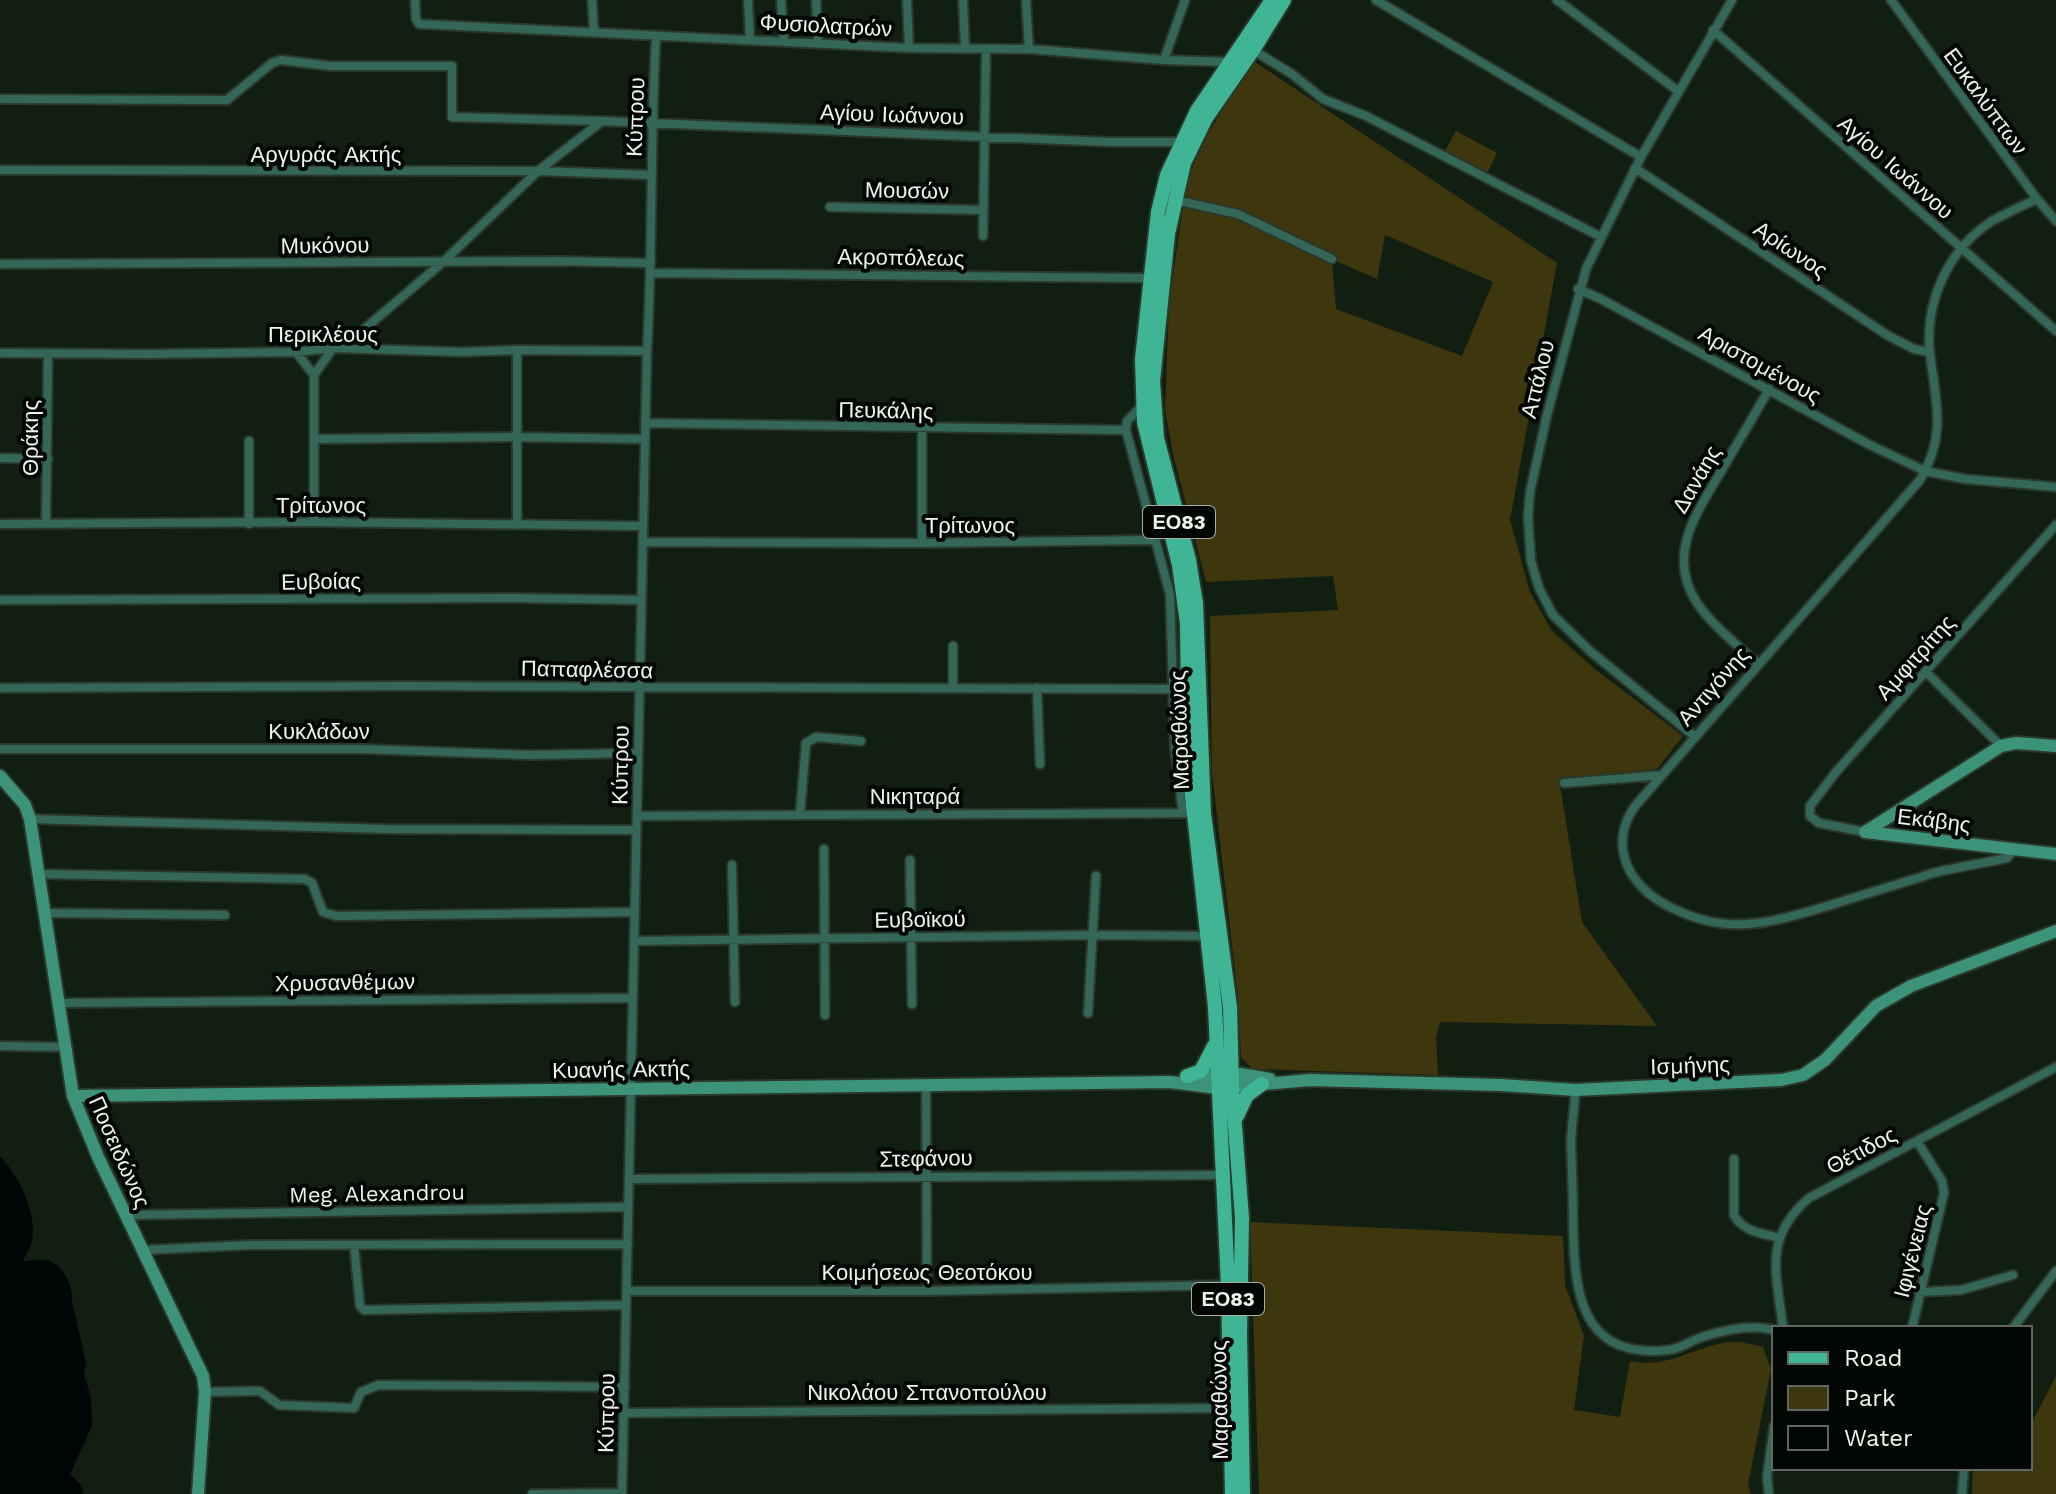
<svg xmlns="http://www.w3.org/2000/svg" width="2056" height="1494" viewBox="0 0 2056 1494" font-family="'Work Sans',sans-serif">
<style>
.green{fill:#3e360d}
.water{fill:#000506}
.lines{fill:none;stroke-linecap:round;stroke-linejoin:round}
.street-casing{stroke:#2b392c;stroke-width:12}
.secondary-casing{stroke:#2b392c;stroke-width:16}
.primary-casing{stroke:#2b392c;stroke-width:18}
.street{stroke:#356758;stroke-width:8}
.secondary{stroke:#3d937a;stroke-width:12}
.primary{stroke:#40b595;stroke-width:14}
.labels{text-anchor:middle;stroke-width:8;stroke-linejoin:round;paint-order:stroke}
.shield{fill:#030704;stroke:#a6aea6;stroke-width:2}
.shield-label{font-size:20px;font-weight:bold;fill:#ecf5ec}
.street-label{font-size:22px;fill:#ecf5ec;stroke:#030704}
</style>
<rect width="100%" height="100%" fill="#111f12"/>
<path class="green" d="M1255 62 1557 263 1510 520 1530 592 1552 631 1596 670 1683 736 1657 769 1559 779 1582 922 1657 1026 1440 1022 1436 1037 1438 1075 1253 1069 1241 1058 1238 997 1212 773 1210 616 1338 610 1333 576 1206 582 1173 454 1165 409 1169 304 1183 206 1238 216 1332 262 1336 309 1462 356 1493 282 1385 235 1377 279 1336 261 1335 258 1260 220 1182 198C1197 146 1224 105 1255 62Z
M1456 131 1497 153 1487 173 1445 151Z
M1250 1222 1563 1236 1565 1285 1584 1336 1574 1410 1620 1417 1630 1361C1670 1369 1694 1346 1731 1342 1741 1341 1753 1345 1763 1347L1771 1369 1748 1484 1751 1494H1259Z
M2056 1376V1494H1972L1973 1468H2030V1426Z"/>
<path class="water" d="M0 1156C19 1176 39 1215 31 1244 29 1250 25 1256 23 1261 31 1261 43 1259 50 1261 65 1267 73 1287 72 1301L86 1363 84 1374 91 1398 92 1426 70 1474 82 1486 83 1494H0Z"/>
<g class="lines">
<defs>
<path id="street" d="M415 0 416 19 419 24 909 48 1029 49 1164 60 1230 62
M592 0 594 32
M748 0 750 40
M781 0 784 41
M816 0 818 43
M907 0 909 48
M963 0 965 48
M1026 0 1029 49
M1376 0 1641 157
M1557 0 1678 91
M1891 0 2037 199 2056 221
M1713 30 2056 331
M1253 50 1292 74 1323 99 1366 116 1601 237
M1164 60 1185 0
M0 99 227 100 272 63 281 60 330 66H452V117L601 121
M1635 168 1887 335 1914 349 1929 352
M0 170 538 171 651 175
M1175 200 1238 214 1332 259
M830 207 982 210
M983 236 986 49
M0 264 560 261 651 263
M651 273 1150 278
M1578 289 1599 298 1868 444 1925 471 1965 479 2056 487
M342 348 443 262 538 171 602 121 1110 142H1180
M517 350V525
M296 352 314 375
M0 353 148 354 296 352 333 348 462 352 517 350 647 351
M1142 406 1127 421 1126 430 1170 595 1175 750 1182 807 1192 813
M645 423 1126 430
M922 428V543
M315 439 516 437 645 439
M0 458 48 459
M314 522V375L333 348
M46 523 48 353
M0 524 314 522 643 526
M249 524V441
M643 542 922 543 1155 540
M0 600 514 598 641 600
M1757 663C1736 644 1713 626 1697 603 1665 554 1698 511 1723 468 1738 442 1754 416 1769 389
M1926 672 2001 746
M0 688 405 686 1173 689
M953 688V646
M1037 688 1040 764
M1694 736 1590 651 1553 615 1539 588 1531 561 1528 517 1530 492 1547 415 1586 269 1641 157 1732 0
M0 749H363L531 755 638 753
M1564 783 1662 775
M800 814 806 743 816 737 861 741
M637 816 1193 813
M30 819 385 829 636 830
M1865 832 1819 823 1810 816V806L1836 772 2056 525
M824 849 825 1015
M2014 850 2007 858C1981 864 1955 867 1930 874 1897 885 1864 894 1831 905 1772 922 1730 937 1672 908 1655 900 1641 889 1631 873 1618 850 1620 826 1636 805L1920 480C1947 435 1936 403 1930 354 1924 303 1948 249 1992 221 2006 213 2022 206 2037 199
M910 860 912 1004
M732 865 735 1002
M40 874 305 879 312 883 323 912 336 916 635 912
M45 913 225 915
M634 941 1093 935 1207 936
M59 1003 633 998
M1088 1013 1096 876
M0 1046 64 1047
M926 1085 927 1291
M1575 1090C1575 1109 1571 1127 1571 1145 1572 1169 1573 1193 1573 1218 1574 1287 1577 1360 1668 1350 1681 1349 1690 1341 1702 1337 1724 1330 1752 1324 1774 1330
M1734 1159V1215C1743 1232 1762 1233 1779 1238
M629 1179 1223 1175
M126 1215 628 1207
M354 1245 360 1306 364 1310 626 1305
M143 1250 249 1245 628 1244
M627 1291H927L1228 1285
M1919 1292 1961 1290 2013 1275
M1783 1328C1777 1275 1762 1238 1809 1198L2056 1067
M1912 1328 1944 1193 1942 1181 1917 1141
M2013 1328 2056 1271
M205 1392 260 1391 279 1405 354 1408 361 1392 378 1385 625 1387
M624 1413 1230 1408
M532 1494 622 1493
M622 1494 647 351C653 247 650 142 656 37
M1769 1494 1767 1477 1774 1426
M1962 1494 1964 1468"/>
<path id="secondary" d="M0 776 25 805 30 819 73 1096 98 1157 203 1376 205 1392 198 1494
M1865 832 2001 746 2016 743 2056 746
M1865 832 2056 854
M1192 1076 1241 1074 1270 1079
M73 1096 1170 1082 1217 1088 1310 1080 1501 1085 1575 1090 1781 1080 1803 1075 1825 1060 1876 1006 1911 986 2056 931"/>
<path id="primary" d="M1187 1076 1201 1071 1214 1046
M1237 1116 1247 1095 1262 1084
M1232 1494 1228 1285 1215 1007 1189 768 1187 623 1179 565 1144 422 1142 359 1158 212 1167 175 1197 111 1272 0
M1243 1494 1240 1334 1242 1218 1232 1087 1230 1007 1204 814 1196 603 1189 560 1157 438 1153 381 1168 234 1184 163 1206 118 1253 50 1284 0"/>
</defs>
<use href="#street" class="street-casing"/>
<use href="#secondary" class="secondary-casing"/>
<use href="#primary" class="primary-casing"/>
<use href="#street" class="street"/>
<use href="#secondary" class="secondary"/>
<use href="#primary" class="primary"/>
</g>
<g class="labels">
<g class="shield">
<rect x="1143" y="506" width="72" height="32" rx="6"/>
<rect x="1192" y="1283" width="72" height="32" rx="6"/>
</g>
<g class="shield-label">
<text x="1179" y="529">ΕΟ83</text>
<text x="1228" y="1306">ΕΟ83</text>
</g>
<g class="street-label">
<text transform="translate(826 25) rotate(3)" y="8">Φυσιολατρών</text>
<text transform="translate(1986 101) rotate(54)" y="8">Ευκαλύπτων</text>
<text transform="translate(892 114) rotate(2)" y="8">Αγίου Ιωάννου</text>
<text transform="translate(635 117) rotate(-88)" y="8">Κύπρου</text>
<text x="326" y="162">Αργυράς Ακτής</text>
<text transform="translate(1896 167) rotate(41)" y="8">Αγίου Ιωάννου</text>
<text transform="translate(907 190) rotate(1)" y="8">Μουσών</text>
<text transform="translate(325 245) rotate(-1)" y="8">Μυκόνου</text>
<text transform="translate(1791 249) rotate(34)" y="8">Αρίωνος</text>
<text transform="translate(901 257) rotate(1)" y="8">Ακροπόλεως</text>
<text x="323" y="342">Περικλέους</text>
<text transform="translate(1760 364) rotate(29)" y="8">Αριστομένους</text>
<text transform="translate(1537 379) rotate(-76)" y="8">Αττάλου</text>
<text transform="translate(886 410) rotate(1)" y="8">Πευκάλης</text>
<text transform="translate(30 438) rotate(-90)" y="8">Θράκης</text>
<text transform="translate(1696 479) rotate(-60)" y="8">Δανάης</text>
<text x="321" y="513">Τρίτωνος</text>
<text x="970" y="533">Τρίτωνος</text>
<text transform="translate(321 581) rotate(-1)" y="8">Ευβοίας</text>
<text transform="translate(1915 657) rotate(-48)" y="8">Αμφιτρίτης</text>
<text transform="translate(587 669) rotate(1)" y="8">Παπαφλέσσα</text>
<text transform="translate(1713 686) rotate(-49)" y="8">Αντιγόνης</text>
<text transform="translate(1179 730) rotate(-92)" y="8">Μαραθώνος</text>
<text x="319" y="739">Κυκλάδων</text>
<text transform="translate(620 765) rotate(-89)" y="8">Κύπρου</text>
<text x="915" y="804">Νικηταρά</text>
<text transform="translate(1934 820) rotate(7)" y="8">Εκάβης</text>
<text transform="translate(920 919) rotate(-1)" y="8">Ευβοϊκού</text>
<text transform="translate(345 982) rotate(-1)" y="8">Χρυσανθέμων</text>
<text transform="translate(1690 1065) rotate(-2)" y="8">Ισμήνης</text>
<text transform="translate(621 1069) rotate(-1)" y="8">Κυανής Ακτής</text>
<text transform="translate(1861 1150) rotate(-28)" y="8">Θέτιδος</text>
<text transform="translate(120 1152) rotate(66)" y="8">Ποσειδώνος</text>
<text transform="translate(926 1158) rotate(-1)" y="8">Στεφάνου</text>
<text transform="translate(377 1193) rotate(-1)" y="8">Meg. Alexandrou</text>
<text transform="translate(1912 1251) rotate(-76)" y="8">Ιφιγένειας</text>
<text x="927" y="1280">Κοιμήσεως Θεοτόκου</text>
<text x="927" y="1400">Νικολάου Σπανοπούλου</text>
<text transform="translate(1219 1400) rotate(-91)" y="8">Μαραθώνος</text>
<text transform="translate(606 1413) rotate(-89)" y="8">Κύπρου</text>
</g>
</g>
<rect x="1772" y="1326" width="260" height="144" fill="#030704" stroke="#606661" stroke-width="2"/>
<rect x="1788" y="1352" width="40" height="12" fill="#40b595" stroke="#606661" stroke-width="2"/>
<text x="1844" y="1366" font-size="24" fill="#ecf5ec">Road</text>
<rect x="1788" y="1386" width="40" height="24" fill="#3e360d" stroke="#606661" stroke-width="2"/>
<text x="1844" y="1406" font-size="24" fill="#ecf5ec">Park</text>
<rect x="1788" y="1426" width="40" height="24" fill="#000506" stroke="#606661" stroke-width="2"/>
<text x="1844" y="1446" font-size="24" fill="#ecf5ec">Water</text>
</svg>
